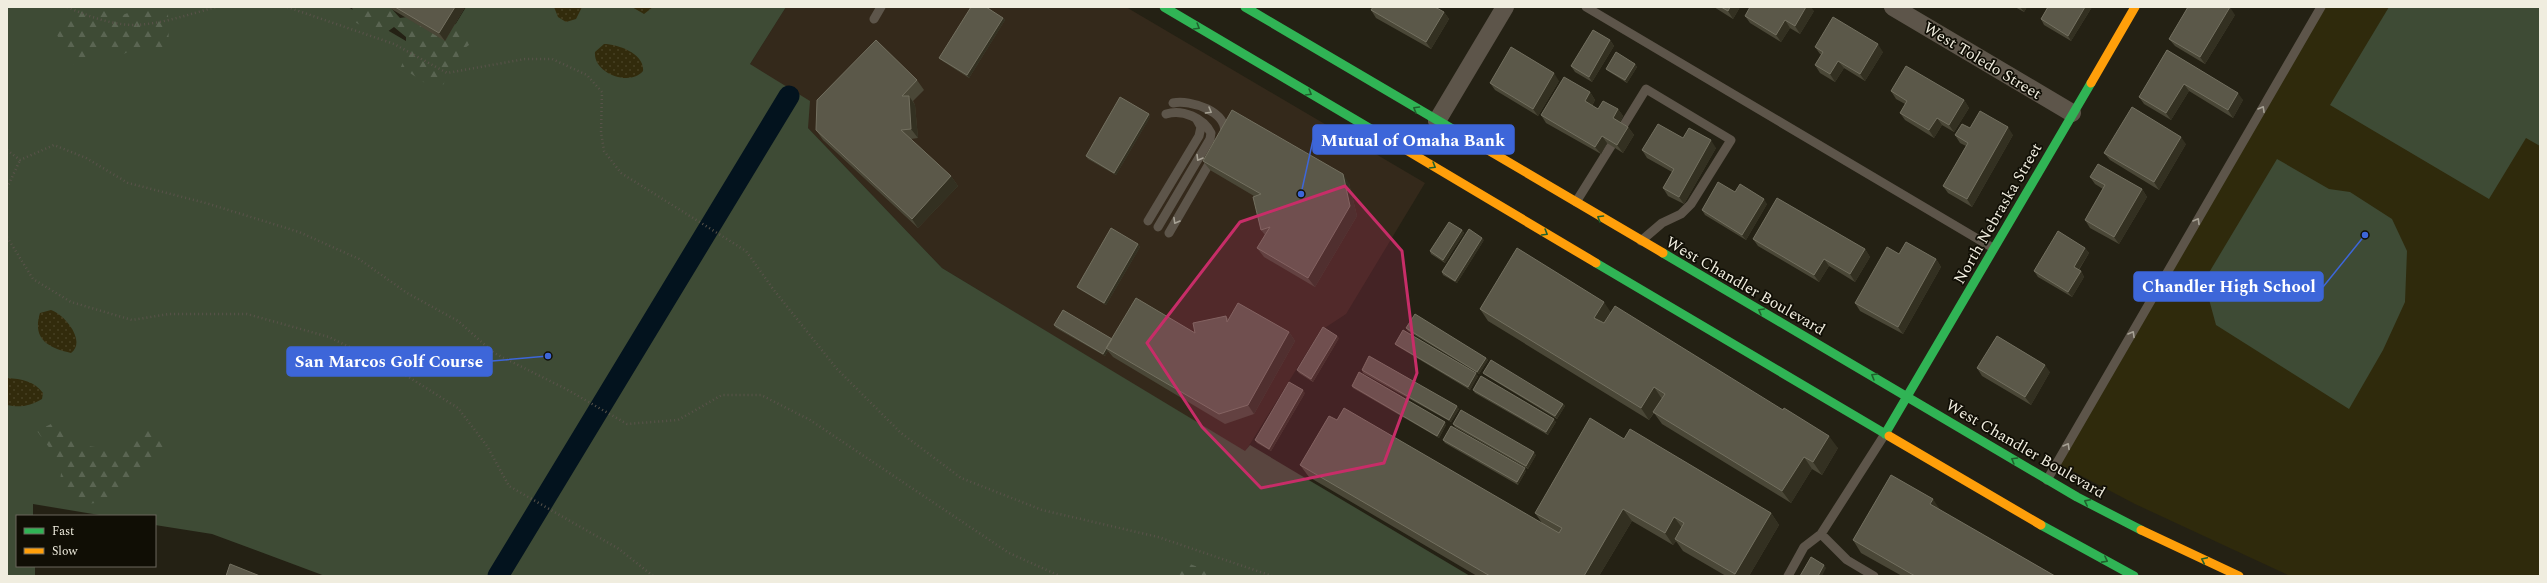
<svg xmlns="http://www.w3.org/2000/svg" width="2547" height="583" viewBox="0 0 2547 583" font-family="Spectral,serif">
<style>
.commercial{fill:#34291b}
.built{fill:#2f2a0c}
.grass{fill:#3e4b35}
.forest{fill:url(#forest-firs)}
.sand{fill:url(#sand-dots)}
.lines{fill:none;stroke-linecap:round;stroke-linejoin:round}
.canal{stroke:#03131e;stroke-width:21}
.path{stroke:#59534a;stroke-width:2.5;stroke-dasharray:1 3;stroke-linecap:butt}
.lane{stroke:#5d554a;stroke-width:9}
.street{stroke:#5d554a;stroke-width:18}
.fast{stroke:#30b455;stroke-width:9}
.slow{stroke:#ff9f0a;stroke-width:9}
.wall{fill:#4a4737}
.shaded-wall{fill:#333021}
.building{fill:#5b5849;stroke:#737060}
.oneway{stroke:#20612d}
.oneway2{stroke:#a6a194}
.marked{fill:#c72d68;fill-opacity:0.2;stroke:#c72d68;stroke-width:3;stroke-linejoin:round}
.labels{text-anchor:middle;stroke-width:3.5;stroke-linejoin:round;paint-order:stroke}
.street-label{font-size:16px;fill:#f0eddf;stroke:#100e05}
.leader{fill:none;stroke:#3d66d9;stroke-width:1.5}
.callout-dot{fill:#3d66d9;stroke:#100e05;stroke-width:1.5}
.callout{fill:#3d66d9;stroke:#3d66d9;stroke-width:1.5}
.callout-label{font-size:17px;text-anchor:middle;font-weight:bold;fill:#fff}
</style>
<defs>
<pattern id="forest-firs" width="22" height="20" patternUnits="userSpaceOnUse"><rect width="22" height="20" fill="#3e4b35"/><path d="M5 1l3.5 6h-7zM16 11l3.5 6h-7z" fill="#5a6552"/></pattern>
<pattern id="sand-dots" width="8" height="8" patternUnits="userSpaceOnUse"><rect width="8" height="8" fill="#322b0c"/><path d="M2 2h.1M6 6h.1" fill="none" stroke="#464023" stroke-width="1.8" stroke-linecap="round"/></pattern>
</defs>
<rect width="100%" height="100%" fill="#242114"/>
<path class="commercial" d="M786 7H1126L1425 183 1346 314 1320 331 1245 452 942 268 808 128 750 64Z"/>
<path class="built" d="M2321 7H2540V576H2290L2135 504 2059 464Z"/>
<path class="grass" d="M7 7H348L435 58 466 7H786L750 64 810 101 808 128 942 268 1245 451 1250 445 1470 576H325L212 534 155 525V516H105L33 504V516H17V566H35V576H7Z
M2389 7H2540V146L2526 138 2489 199 2330 105Z
M2277 159 2329 189 2350 192 2392 219 2407 251 2405 302 2383 350 2349 409 2216 325 2204 281Z"/>
<path class="forest" d="M88 7H110L120 16 143 7 168 13 169 51 137 47 120 56 99 48 74 65 57 35 69 16Z
M352 7H390L400 18 422 15 447 23 460 25 465 32 469 45 458 53 461 67 445 69 444 84 434 89 401 67 406 54V37L394 27 380 37 355 22Z
M59 420 87 446 119 450 146 424 167 449 114 501 86 504 59 490 62 465 37 431Z
M1190 564 1208 571 1210 576H1171L1174 571Z"/>
<path class="sand" d="M554 7H582L576 19 566 22 558 17Z
M632 7H653L644 14Z
M604 44C618 44 645 54 643 71 630 87 593 73 595 52Z
M51 310C64 314 87 341 71 353 48 348 32 339 40 313Z
M7 378C22 379 34 381 43 393L42 399C30 406 20 408 7 405Z"/>
<g class="lines">
<path class="canal" d="M498 576 789 96"/>
<path class="path" d="M67 7C88 16 109 24 132 25 159 25 190 14 216 7
M287 7 394 44 447 73 525 59H552L587 75 602 92 601 132 604 151 621 173 746 251 773 289 837 369 901 433 961 478 1042 510 1158 537 1272 576
M7 150 20 160 54 145 86 158 128 183 209 204 299 232 359 259 407 293 458 321 494 353 566 389 627 424 678 420 722 395H761L810 420 1009 553 1060 576
M7 188 20 160
M7 237 33 279 71 302 132 320 169 314H247L329 337 402 373 458 408 487 446 509 486 619 549 653 576"/>
<path class="lane" d="M1586 7 1993 248
M874 19 881 7
M1173 103C1190 99 1230 112 1224 135
M1622 128 1646 89 1731 140 1691 204 1681 214 1662 223 1641 241
M1576 202 1611 146
M1148 221 1199 136 1201 127 1196 118
M1158 227 1210 139 1211 133C1203 118 1183 109 1166 114
M1169 233 1213 157
M2047 480 2321 7
M1821 534 1847 560 1874 576
M1788 576 1804 547 1821 534 1885 434"/>
<path class="street" d="M1893 7 2072 113
M1437 121 1505 7"/>
<path class="fast" d="M1164 7 1386 138
M1245 7 1454 130
M1663 253 2077 497 2141 530
M1596 263 1889 436
M1885 434 2091 83
M2041 525 2134 576"/>
<path class="slow" d="M2091 83 2135 7
M1454 130 1663 253
M1386 138 1596 263
M1889 436 2041 525
M2141 530 2239 576"/>
</g>
<path class="wall" d="M388 7H465L445 41Z
M1714 7H1740L1733 19Z
M2015 7H2027L2024 12Z
M2048 7H2092L2071 41 2044 25 2041 19Z
M1371 10 1444 12 1449 19 1431 49 1376 18Z
M1814 11 1800 34 1790 28 1781 42 1750 23 1745 16Z
M2235 15 2205 64 2175 46 2169 39Z
M1003 18 1005 20 969 78 941 60 939 58Z
M1610 40 1614 46 1592 82 1575 72 1571 66Z
M1815 47 1883 52 1865 81 1844 68 1835 82 1820 73 1815 65 1822 55 1820 54Z
M2167 50 2243 100 2233 118 2189 91 2171 120 2144 104 2139 97Z
M1635 64 1637 67 1627 83 1608 71 1606 69Z
M917 80 924 90 913 101 915 105 918 138 911 139 951 176 958 186 918 228 823 140 816 130Z
M1559 81 1538 116 1495 90 1490 83Z
M1891 91 1964 100 1969 108 1954 132 1942 125 1934 138 1905 120 1900 113 1905 104 1896 99Z
M1590 92 1595 100 1592 106 1598 109H1618L1623 116 1620 122 1628 127 1634 135 1623 153 1607 143 1601 154 1546 123 1541 115Z
M1149 114 1150 117 1116 175 1088 159 1086 156Z
M1970 128 2013 135 1972 207 1948 193 1943 186 1966 146 1960 143 1955 135Z
M1683 138 1716 148 1684 204 1668 196 1663 188 1672 172 1647 158 1642 150Z
M2186 144 2159 190 2110 160 2104 153Z
M1203 161 1349 183 1357 216 1315 287 1264 257 1257 248 1265 235 1261 230 1254 196 1210 170Z
M2090 177 2142 189 2147 197 2119 244 2090 228 2085 220 2103 189 2095 184Z
M1735 192 1767 204 1746 240 1705 215 1702 210Z
M1462 230 1464 233 1445 263 1431 254 1430 251Z
M1753 239 1865 249 1870 257 1855 282 1829 266 1819 282 1758 246Z
M1484 240 1457 283 1443 275 1442 272Z
M1138 244 1140 247 1106 305 1079 289 1077 287Z
M2085 248 2089 253 2079 270 2081 271 2084 277 2072 297 2038 277 2034 271Z
M1899 254 1936 259 1941 267 1903 334 1860 311 1855 303Z
M1480 309 1611 312 1838 448 1822 475 1812 469 1791 503 1662 424 1654 413 1649 420 1488 321Z
M1226 316 1229 320 1289 332 1295 341 1254 414 1225 424 1113 357 1108 351 1105 356 1056 328 1054 325 1112 339 1195 333Z
M1406 328 1486 358 1488 360 1479 374 1408 331Z
M1339 338 1313 382 1299 373 1297 370Z
M1395 344 1478 376 1470 390 1397 346Z
M1977 368 2050 372 2031 405 1982 376Z
M1362 370 1459 409 1451 422 1363 373Z
M1483 373 1563 404 1565 406 1557 419 1485 375Z
M1352 386 1446 425 1439 438 1353 388Z
M1473 390 1556 422 1548 435 1475 393Z
M1305 393 1271 451 1257 443 1255 440Z
M1453 424 1536 455 1528 469 1455 427Z
M1624 439 1771 513 1779 525 1749 576H1726L1683 551 1676 541 1673 545 1632 521 1599 576H1477L1309 477 1300 465 1542 523 1535 513Z
M1443 440 1526 471 1518 485 1445 443Z
M1941 511 2055 576H1902L1861 553 1853 540Z"/>
<path class="shaded-wall" d="M455 7H465L445 41 439 33Z
M1730 7H1740L1733 19 1728 11Z
M1806 7H1811L1814 11 1800 34 1795 26Z
M2020 7H2027L2024 12Z
M2085 7H2092L2071 41 2068 36Z
M2230 7 2235 15 2205 64 2200 57Z
M1444 12 1449 19 1431 49 1426 42Z
M1003 18 1005 20 969 78 967 75Z
M1785 20 1790 28 1781 42 1776 35Z
M1610 40 1614 46 1592 82 1589 77Z
M1878 44 1883 52 1865 81 1860 74Z
M1838 61 1844 68 1835 82 1830 74Z
M1635 64 1637 67 1627 83 1625 80Z
M1554 73 1559 81 1538 116 1533 109Z
M2184 84 2189 91 2171 120 2166 113Z
M1590 92 1595 100 1590 109 1585 101Z
M2238 93 2243 100 2233 118 2228 110Z
M909 96 915 105 918 138 911 129Z
M1964 100 1969 108 1954 132 1949 125Z
M1618 109 1623 116 1618 125 1613 118Z
M1149 114 1150 117 1116 175 1114 173Z
M1937 118 1942 125 1934 138 1929 130Z
M1628 127 1634 135 1623 153 1617 145Z
M2008 127 2013 135 1972 207 1967 199Z
M1602 136 1607 143 1601 154 1595 147Z
M2181 137 2186 144 2159 190 2154 182Z
M1711 140 1716 148 1684 204 1679 197Z
M1343 174 1349 183 1357 216 1315 287 1308 278Z
M951 176 958 186 918 228 912 219Z
M2142 189 2147 197 2119 244 2114 237Z
M1764 199 1767 204 1746 240 1742 235Z
M1462 230 1464 233 1445 263 1443 260Z
M1482 238 1484 240 1457 283 1455 281Z
M1138 244 1140 247 1106 305 1104 303Z
M2085 248 2089 253 2077 272 2074 267Z
M1865 249 1870 257 1855 282 1850 274Z
M1824 259 1829 266 1819 282 1814 275Z
M1936 259 1941 267 1903 334 1898 327Z
M2081 271 2084 277 2072 297 2068 292Z
M1604 302 1612 314 1603 330 1594 318Z
M1289 332 1295 341 1254 414 1248 405Z
M1337 336 1339 338 1313 382 1311 379Z
M1112 339 1106 348 1108 351 1105 356 1103 354Z
M1486 358 1488 360 1479 374 1477 372Z
M2045 365 2050 372 2031 405 2025 397Z
M1476 373 1478 376 1470 390 1468 387Z
M1654 387 1662 399 1649 420 1641 408Z
M1303 390 1305 393 1271 451 1269 449Z
M1563 404 1565 406 1557 419 1555 416Z
M1457 406 1459 409 1451 422 1449 420Z
M1554 419 1556 422 1548 435 1546 432Z
M1445 422 1446 425 1439 438 1437 436Z
M1829 436 1838 448 1822 475 1813 462Z
M1534 452 1536 455 1528 469 1526 466Z
M1804 457 1812 469 1791 503 1782 491Z
M1525 468 1526 471 1518 485 1517 482Z
M1933 499 1941 511 1930 504Z
M1623 509 1632 521 1599 576H1584Z
M1771 513 1779 525 1749 576H1736L1735 574Z
M1674 517 1683 529 1675 539 1676 541 1673 545 1665 533Z
M1824 565 1826 568 1822 576H1818Z"/>
<path class="building" d="M395 7H455L439 33Z
M971 7H986L1003 18 967 75 939 58Z
M1373 7H1435L1444 12 1426 42 1371 10Z
M1721 7H1730L1728 11Z
M1750 7H1806L1795 26 1785 20 1776 35 1745 16Z
M2048 7H2085L2068 36 2041 19Z
M2188 7H2230L2200 57 2169 39Z
M1833 17 1878 44 1860 74 1838 61 1830 74 1815 65 1823 52 1815 47Z
M1593 30 1610 40 1589 77 1571 66Z
M876 40 917 80 902 96H909L911 129 901 130 951 176 912 219 816 130 817 100Z
M1511 47 1554 73 1533 109 1490 83Z
M2167 50 2238 93 2228 110 2184 84 2166 113 2139 97Z
M1616 52 1635 64 1625 80 1606 69Z
M1906 66 1964 100 1949 125 1937 118 1929 130 1900 113 1907 101 1891 91Z
M1564 77 1590 92 1585 101 1598 109 1603 101 1618 109 1613 118 1628 127 1617 145 1602 136 1595 147 1541 115Z
M1120 97 1149 114 1114 173 1086 156Z
M2132 107 2181 137 2154 182 2104 153Z
M1232 110 1343 174 1350 206 1308 278 1257 248 1270 227 1261 230 1253 197 1261 194 1203 161Z
M1980 111 2008 127 1967 199 1943 186 1968 143 1955 135 1962 124 1970 128Z
M1658 124 1683 138 1689 128 1711 140 1679 197 1663 188 1674 169 1642 150Z
M2098 164 2142 189 2114 237 2085 220 2105 185 2090 177Z
M1718 182 1735 192 1740 184 1764 199 1742 235 1702 210Z
M1777 198 1865 249 1850 274 1824 259 1814 275 1753 239Z
M1449 222 1462 230 1443 260 1430 251Z
M1111 228 1138 244 1104 303 1077 287Z
M1469 229 1482 238 1455 281 1442 272Z
M2058 231 2085 248 2074 267 2081 271 2068 292 2034 271Z
M1906 242 1936 259 1898 327 1855 303 1887 247 1899 254Z
M1517 248 1604 302 1594 318 1604 323 1615 306 1783 410 1784 408 1829 436 1813 462 1804 457 1782 491 1653 412 1665 394 1654 387 1641 408 1480 309Z
M1136 298 1195 333 1193 323 1226 316 1227 322 1238 303 1289 332 1248 405 1219 414 1106 348Z
M1063 310 1112 339 1103 354 1054 325Z
M1415 314 1486 358 1477 372 1406 328Z
M1323 327 1337 336 1311 379 1297 370Z
M1403 330 1476 373 1468 387 1395 344Z
M1997 336 2045 365 2025 397 1977 368Z
M1369 356 1457 406 1449 420 1362 370Z
M1491 360 1563 404 1555 416 1483 373Z
M1359 372 1445 422 1437 436 1352 386Z
M1481 376 1554 419 1546 432 1473 390Z
M1289 382 1303 390 1269 449 1255 440Z
M1344 408 1559 533 1562 528 1535 513 1590 418 1624 439 1630 429 1771 513 1735 574 1675 539 1684 523 1674 517 1665 533 1623 509 1584 576H1490L1300 465 1329 416 1337 420Z
M1461 410 1534 452 1526 466 1453 424Z
M1451 426 1525 468 1517 482 1443 440Z
M1891 475 1933 499 1930 504 2055 576H1915L1853 540Z
M1811 557 1824 565 1818 576H1800Z
M230 564 260 576H226Z"/>
<defs><path id="oneway-chevron" d="M-2-3.5L2.5 0L-2 3.5" fill="none" stroke-width="1.6" stroke-linecap="round" stroke-linejoin="round"/></defs>
<g class="oneway">
<use href="#oneway-chevron" transform="translate(1197 27) rotate(31)"/>
<use href="#oneway-chevron" transform="translate(1309 93) rotate(31)"/>
<use href="#oneway-chevron" transform="translate(1416 109) rotate(-149)"/>
<use href="#oneway-chevron" transform="translate(1433 166) rotate(31)"/>
<use href="#oneway-chevron" transform="translate(1600 218) rotate(-149)"/>
<use href="#oneway-chevron" transform="translate(1545 233) rotate(31)"/>
<use href="#oneway-chevron" transform="translate(1761 311) rotate(-150)"/>
<use href="#oneway-chevron" transform="translate(1874 376) rotate(-150)"/>
<use href="#oneway-chevron" transform="translate(2014 460) rotate(-149)"/>
<use href="#oneway-chevron" transform="translate(2087 502) rotate(-153)"/>
<use href="#oneway-chevron" transform="translate(2105 560) rotate(28)"/>
<use href="#oneway-chevron" transform="translate(2204 560) rotate(-155)"/>
</g>
<g class="oneway2">
<use href="#oneway-chevron" transform="translate(2262 109) rotate(-60)"/>
<use href="#oneway-chevron" transform="translate(1209 111) rotate(30)"/>
<use href="#oneway-chevron" transform="translate(1199 158) rotate(121)"/>
<use href="#oneway-chevron" transform="translate(1176 221) rotate(120)"/>
<use href="#oneway-chevron" transform="translate(2197 221) rotate(-60)"/>
<use href="#oneway-chevron" transform="translate(2132 334) rotate(-60)"/>
<use href="#oneway-chevron" transform="translate(2067 446) rotate(-60)"/>
</g>
<path class="marked" d="M1345 186 1402 251 1417 373 1384 463 1261 488 1202 427 1147 343 1240 222Z"/>
<g class="labels">
<g class="street-label">
<text transform="translate(1983 60) rotate(31)" y="6">West Toledo Street</text>
<text transform="translate(1997 213) rotate(-60)" y="6">North Nebraska Street</text>
<text transform="translate(1746 285) rotate(30)" y="6">West Chandler Boulevard</text>
<text transform="translate(2026 448) rotate(30)" y="6">West Chandler Boulevard</text>
</g>
</g>
<path class="leader" d="M1301 194L1313 140M2365 235L2323 287M548 356L492 361"/>
<g class="callout-dot">
<circle cx="1301" cy="194" r="4"/>
<circle cx="2365" cy="235" r="4"/>
<circle cx="548" cy="356" r="4"/>
</g>
<g class="callout">
<rect x="1313" y="125" width="201" height="29" rx="4"/>
<rect x="2134" y="272" width="189" height="29" rx="4"/>
<rect x="287" y="347" width="205" height="29" rx="4"/>
</g>
<g class="callout-label">
<text x="1413" y="146">Mutual of Omaha Bank</text>
<text x="2229" y="292">Chandler High School</text>
<text x="389" y="367">San Marcos Golf Course</text>
</g>
<rect width="2547" height="583" fill="none" stroke="#f0eddf" stroke-width="16"/>
<rect x="16" y="515" width="140" height="52" fill="#100e05" stroke="#6a675c"/>
<rect x="24" y="528" width="20" height="6" fill="#30b455" stroke="#6a675c"/>
<text x="52" y="535" font-size="12" fill="#f0eddf">Fast</text>
<rect x="24" y="548" width="20" height="6" fill="#ff9f0a" stroke="#6a675c"/>
<text x="52" y="555" font-size="12" fill="#f0eddf">Slow</text>
</svg>
